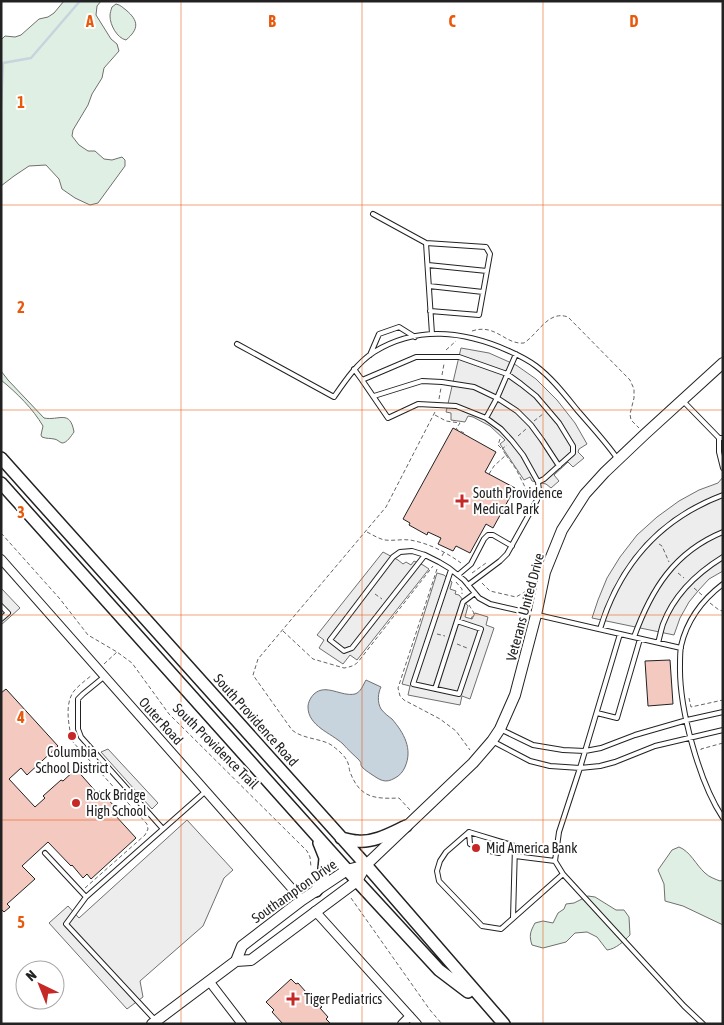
<svg xmlns="http://www.w3.org/2000/svg" width="724" height="1025" viewBox="0 0 724 1025" font-family="'Asap Condensed',sans-serif">
<style>
.green{fill:#e0efe3;stroke:#6f6f6f}
.parking{fill:#ededed;stroke:#6f6f6f}
.water{fill:#c7d3dd;stroke:#6f6f6f}
.lines{fill:none;stroke-linecap:round;stroke-linejoin:round}
.stream{stroke:#c7d3dd;stroke-width:2.5}
.building{fill:#f3c9c0;stroke:#222}
.service-casing{stroke:#222;stroke-width:6}
.minor-casing{stroke:#222;stroke-width:10}
.tertiary-casing{stroke:#222;stroke-width:12}
.secondary-casing{stroke:#222;stroke-width:14}
.path{stroke:#646464;stroke-width:1;stroke-dasharray:4 2.5;stroke-linecap:butt}
.service{stroke:#fff;stroke-width:4}
.minor{stroke:#fff;stroke-width:8}
.tertiary{stroke:#fff;stroke-width:10}
.secondary{stroke:#fff;stroke-width:11}
.grid{fill:none;stroke:#e8590c;stroke-width:1;stroke-opacity:0.55}
.poi-dot{fill:#c62828;stroke:#fff;stroke-width:2}
.labels{text-anchor:middle;stroke-width:4;stroke-linejoin:round;paint-order:stroke}
.poi-label{font-size:14px;fill:#222;stroke:#fff;text-anchor:start}
.street-label{font-size:14px;fill:#222;stroke:#fff}
.grid-label{font-size:16px;text-anchor:middle;font-weight:bold;fill:#e8590c;stroke:#fff;stroke-width:4;stroke-linejoin:round;paint-order:stroke}
</style>
<rect width="100%" height="100%" fill="#fff"/>
<path class="green" d="M64 1H101L97 6 96 15 111 39 117 44 119 51 104 68 102 78 92 94 88 105 73 130 72 136 79 145 88 151H95L104 159 112 160 122 157 125 160V166L98 203 90 205 75 198 62 189 59 179 46 165 29 166 14 176 1 186V40L5 36 15 37 21 35 39 19 48 17 54 13Z
M116 4C121 5 123 8 126 10 139 21 139 29 126 40 117 38 110 25 110 16 110 13 111 10 112 7Z
M1 371 8 380 44 418C59 421 70 409 74 432 71 436 67 443 62 443 59 442 57 439 54 439 50 438 47 439 42 437L41 435 43 426C33 409 17 393 1 380Z
M679 847C690 851 696 865 705 873 709 877 715 879 720 881L723 880V925L683 906 665 901 664 884 658 870 672 850Z
M588 896 595 897 616 910H624L629 917 630 935C624 941 616 949 607 950L597 937 587 932 575 933 566 942 543 948 532 945C529 936 530 932 535 923L543 921 553 923 558 913 564 909 566 904 574 903Z"/>
<path class="parking" d="M461 348 489 353 516 365 536 379 557 400 575 423 587 444 579 449 578 452 584 458 573 467 568 462 554 475 559 481 551 488 546 484 532 481 530 477 524 480 500 444 505 440 490 426 473 417 468 416 465 422 451 420V413L446 412Z
M723 477V571L709 579 698 591 689 602 680 618 674 635 592 618 598 600 607 578 620 557 637 535 657 517 679 501 699 490 718 483Z
M383 552 398 560 403 564 406 562 411 565 414 561 423 565 429 569 357 660 350 655 343 664 319 648 324 640 317 635Z
M437 573 444 575 452 582 450 589 456 591 455 594 459 595 468 606 465 617 472 619 475 613 488 617 486 625 494 628 470 699 462 696 460 705 408 695 410 686 402 684Z
M1 588 20 608 1 625Z
M108 749 158 803 152 809 101 752Z
M187 820 233 870 224 878 203 926 140 981 143 997 127 1009 49 923 68 906 79 918Z"/>
<path class="water" d="M366 680 381 687C378 693 377 702 381 709 384 713 388 716 392 719 404 733 413 749 405 767 403 772 399 776 395 778 385 784 380 780 371 774 368 772 365 770 362 767 359 762 363 765 359 760 354 755 348 750 343 744 331 733 308 726 308 707 308 702 311 697 314 694 326 683 341 697 355 694 361 692 363 685 366 680Z"/>
<g class="lines">
<path class="stream" d="M1 107 3 63 31 58 80 1"/>
</g>
<path class="building" d="M453 428 496 452 485 472 515 488 493 528 486 524 470 553 456 546 453 551 438 544 441 538 428 532 427 535 409 525 410 523 403 519Z
M670 660 673 704 648 706 645 661Z
M6 689 58 746 27 775 21 768 9 779 35 807 45 798 43 796 61 780 63 781 76 769 97 793 100 791 118 810 114 814 136 838 91 879 87 874 83 878 72 865 71 866 48 842 22 866 35 879 7 904 10 907 4 912 1 909V693Z
M291 979 296 984 298 983 306 992 307 991 313 997 314 996 319 1002 318 1003 322 1007 320 1008 328 1017 326 1019 331 1024H283L272 1012 274 1010 266 1002Z"/>
<g class="lines">
<defs>
<path id="service" d="M373 214 426 243
M428 265 487 271
M429 286 483 292
M430 311 479 315 490 254 486 247 426 243C428 273 430 303 432 334
M237 344 334 397C345 381 357 363 374 352 418 325 464 331 509 351 518 355 528 360 536 366 552 378 565 395 578 411 591 426 605 441 617 458
M370 355 379 334 399 327 415 337
M354 369 362 380
M374 396 422 381 442 382 474 387 497 398 517 411 531 425 542 440 559 466
M682 400 719 438H723
M486 418 497 398 516 354
M719 438V452L723 468
M425 555 352 648 344 651 330 640 393 557 400 552 412 551 425 555 439 562 449 568 464 580 479 598 490 604 681 648
M451 570 413 684 459 694 481 629 457 621
M458 575 471 564 484 539 488 535H493L512 546
M723 584C702 600 687 620 681 646 680 652 680 659 680 665 679 708 699 782 723 818
M468 585 500 561 507 554 537 500 539 490 538 482 544 479 573 453V446L559 423 536 396 521 384 507 374 459 357H416L362 380 388 418 418 404 456 406 486 418 501 429 512 441 523 455 538 482
M1 606 8 613 1 619
M600 629C620 564 659 519 723 495
M634 637C651 590 674 552 723 532
M658 643C660 636 661 630 663 624 674 595 697 573 723 557
M105 676 83 694 78 699V729L81 737 163 829
M435 689 463 602 475 593
M597 713 617 718 640 639
M502 730 533 745 563 750 585 751 601 748 635 735 687 720 723 712
M494 742 530 761 550 766 580 768 600 766 615 762 655 746 723 730
M469 832 470 844 474 846
M490 851 499 853 509 844
M45 853 86 897 206 791
M515 856 555 861 563 874
M555 861 559 832 580 768 620 634
M86 897 66 924 156 1021
M513 918 515 846 469 832 446 852 440 861 437 871 439 881 482 926 501 929 563 874 684 1006 703 1024"/>
<path id="minor" d="M1 559 302 900
M315 911 417 1024
M209 981 242 1024
M402 1024 410 1016"/>
<path id="tertiary" d="M236 961 242 946 302 900 347 870 366 865
M152 1024 236 961 251 960 357 881 366 865 473 763 492 741 500 729 515 695 536 615 545 572 562 530 585 494 605 472 645 434 723 363"/>
<path id="secondary" d="M1 458 366 865 504 1024
M1 483 357 881 439 970 468 992
M341 838C346 839 352 841 357 841 374 843 391 833 406 826
M316 891 323 880 325 858 319 843"/>
</defs>
<use href="#service" class="service-casing"/>
<use href="#minor" class="minor-casing"/>
<use href="#tertiary" class="tertiary-casing"/>
<use href="#secondary" class="secondary-casing"/>
<path class="path" d="M472 331C496 323 505 345 524 343 539 333 548 310 568 317L630 380 634 389V398L630 414 631 420 639 428
M446 350 456 341
M442 375 444 364
M439 399 441 388
M435 415 446 421 460 423 456 429 466 434
M534 421 543 414
M518 436 526 429
M500 439 498 445 502 449
M506 455 516 469 530 497
M489 474 494 466 506 455 502 449 507 445
M367 532C373 535 379 539 385 540 393 541 402 539 410 540 428 543 446 552 461 563
M1 533 60 599 88 635 117 652 132 663 169 714 307 851 310 857 311 867
M659 544 662 546 669 562
M442 556 444 552
M437 569 398 688 400 696 404 700 440 719 456 731 470 750
M472 573 486 563
M678 573 684 578
M456 582 462 589V594
M482 583 490 591 516 597 530 589
M694 588 702 595
M375 594 382 599
M710 603 719 610 723 611
M469 605 474 613 471 619
M283 631 313 659 344 668C350 667 354 666 358 662L433 566
M437 634 445 636
M457 644 467 648
M104 664 117 652
M689 698 691 707 723 700
M701 750V749L723 743
M410 810 399 798C374 799 360 798 350 772 349 769 349 764 347 761 345 756 338 750 334 747 324 738 304 740 292 730L253 675 258 659 386 507 436 410
M85 888 145 835 148 829 147 824 72 741C69 726 64 704 74 691 79 685 86 680 92 675
M351 898 430 1010 442 1024"/>
<use href="#service" class="service"/>
<use href="#minor" class="minor"/>
<use href="#tertiary" class="tertiary"/>
<use href="#secondary" class="secondary"/>
</g>
<path class="grid" d="M181 1V1024M362 1V1024M543 1V1024M1 205H723M1 410H723M1 615H723M1 820H723"/>
<g class="poi-dot">
<path d="M459.5 493.5h5v5h5v5h-5v5h-5v-5h-5v-5h5z"/>
<circle cx="72" cy="736" r="5"/>
<circle cx="76" cy="803" r="5"/>
<circle cx="476" cy="848" r="5"/>
<path d="M290.5 991.5h5v5h5v5h-5v5h-5v-5h-5v-5h5z"/>
</g>
<g class="labels">
<g class="poi-label">
<text x="473" y="498">South Providence<tspan x="473" dy="16">Medical Park</tspan></text>
<text x="72" y="757" text-anchor="middle">Columbia<tspan x="72" dy="16">School District</tspan></text>
<text x="86" y="800">Rock Bridge<tspan x="86" dy="16">High School</tspan></text>
<text x="486" y="853">Mid America Bank</text>
<text x="304" y="1004">Tiger Pediatrics</text>
</g>
<g class="street-label">
<text transform="translate(525 607) rotate(-75)" y="5">Veterans United Drive</text>
<text transform="translate(256 720) rotate(48)" y="5">South Providence Road</text>
<text transform="translate(161 721) rotate(48)" y="5">Outer Road</text>
<text transform="translate(216 746) rotate(45)" y="5">South Providence Trail</text>
<text transform="translate(294 891) rotate(-35)" y="5">Southampton Drive</text>
</g>
</g>
<g class="grid-label">
<text x="90" y="27">A</text>
<text x="272" y="27">B</text>
<text x="452" y="27">C</text>
<text x="634" y="27">D</text>
<text x="21" y="108">1</text>
<text x="21" y="313">2</text>
<text x="21" y="518">3</text>
<text x="21" y="723">4</text>
<text x="21" y="928">5</text>
</g>
<rect width="724" height="1025" fill="none" stroke="#222222" stroke-width="5"/>
<g transform="translate(40 985) rotate(317)"><circle r="24" fill="#ffffff" stroke="#a7a7a7"/>
<path d="M0-4L9 19L0 12L-9 19Z" fill="#c62828"/>
<text y="-8" font-size="14" font-weight="bold" text-anchor="middle" fill="#222222">N</text>
</g>
</svg>
